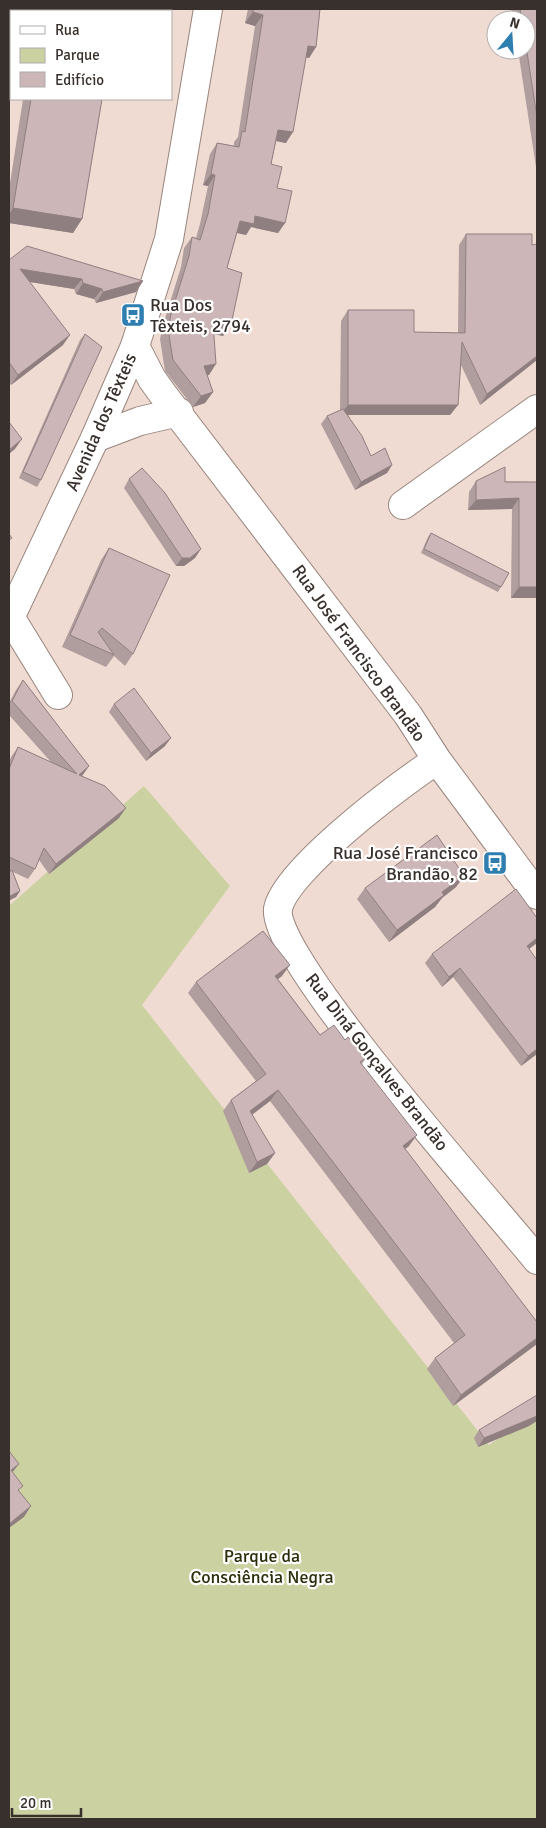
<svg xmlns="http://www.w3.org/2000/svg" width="546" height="1828" viewBox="0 0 546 1828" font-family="Signika,sans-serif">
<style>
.green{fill:#cbd1a0}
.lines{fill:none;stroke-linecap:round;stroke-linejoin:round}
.minor-casing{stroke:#98857d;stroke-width:30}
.tertiary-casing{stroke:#98857d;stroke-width:30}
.minor{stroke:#fff;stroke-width:28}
.tertiary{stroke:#fff;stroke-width:28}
.wall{fill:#b09d9d}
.shaded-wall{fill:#907f80}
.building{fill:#cdb6b7;stroke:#907f80}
.labels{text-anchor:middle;stroke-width:4.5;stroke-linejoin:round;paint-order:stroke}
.poi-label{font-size:18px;fill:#38302c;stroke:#fff;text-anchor:start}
.street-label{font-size:18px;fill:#38302c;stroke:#fff}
.park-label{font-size:18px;fill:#2c2e0a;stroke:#fff}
</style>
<rect width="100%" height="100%" fill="#f0dbd2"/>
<path class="green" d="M144 786 230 886 142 1005 489 1445 537 1412V1819H9V906Z"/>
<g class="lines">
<defs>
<path id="minor" d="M135 346 152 379 162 393 408 715 437 760 537 895
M95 438 140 421 179 412
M403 505 537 409
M9 615 58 695
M437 760C403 782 285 870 278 909 270 957 497 1210 537 1260"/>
<path id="tertiary" d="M9 620 95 438 135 346 169 239 208 9"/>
</defs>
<use href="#minor" class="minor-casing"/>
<use href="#tertiary" class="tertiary-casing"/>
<use href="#minor" class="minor"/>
<use href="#tertiary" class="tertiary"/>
</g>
<path class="wall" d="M36 9H169L168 11H36Z
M248 9H320L316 47 309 58 306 57 286 143 276 141 271 164 277 188 285 223 278 233 251 227 246 235 237 233 227 268 231 325 223 336 214 334 209 375H207L213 392 205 403 193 407 165 371 160 339 163 325 181 267 184 248 192 237 196 238 200 224 208 186 203 185 210 154 217 143 234 146V142L238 137 255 26 245 23Z
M511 9H537V167H536L518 50H526V20H513Z
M23 99H102L82 219 73 233 9 223V190Z
M466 234 532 245 537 360 480 405 461 365 458 405 450 415H348L371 456 392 465 387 473 355 490 321 424 327 416 340 410 341 321 348 310 414 332 458 333 459 245Z
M9 260 143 281 136 292 96 303 94 299 76 294 74 289 29 282 63 345 11 385 9 382Z
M85 334 41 480 37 487 19 478 80 340Z
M129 479 195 558 184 566H176L124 488Z
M476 481 537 482V598H511L512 509 468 510 469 492Z
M431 533 501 587 498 592 421 553 428 537Z
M109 548 133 654 125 666 114 656 106 667 62 647 101 560Z
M23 680 89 766 82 776 119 818 49 874 39 860 35 869 28 879 13 872 20 891 16 897 10 900 9 902V872L10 871 9 870V763L11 757 18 747 51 762 9 715V703L16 690Z
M114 704 165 746 146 761 109 712Z
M464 876 456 887 442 898 435 907 389 942 357 899 365 888Z
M529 949 537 1054 521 1066 453 977 442 987 425 963 432 954Z
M282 976 278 979 320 1035 345 1040 366 1058 362 1064 409 1146 405 1149 537 1322V1344L453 1406 427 1369 435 1358 454 1343 270 1101 252 1115 275 1153 267 1164 249 1173 223 1111 231 1100 256 1081 188 993 196 982Z
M529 1426 478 1447 474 1438 479 1430Z"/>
<path class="shaded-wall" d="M253 12 263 15 255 26 245 23Z
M308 46 316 47 309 58 300 56Z
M278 130 293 132 286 143 271 140Z
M211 174 215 175 208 186 203 185Z
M13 208 82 219 73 233 9 223V215Z
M255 216 285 223 278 233 251 227 246 235 233 232 240 221Z
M20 269 82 279 74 289 12 279Z
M143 281 136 292 96 303 103 292Z
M83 283 102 289 94 299 76 294Z
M213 322 231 325 223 336 206 332Z
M70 335 63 345 11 385 18 375Z
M537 356V360L480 405 487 394Z
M216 364 209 375 196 376 204 366Z
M213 392 205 403 193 407 201 396Z
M348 405H458L450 415H340Z
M22 439 15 449 9 454V450Z
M392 465 387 473 355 490 361 482Z
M519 498 512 509 468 510 476 500Z
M201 549 195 558 184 566H176L182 558Z
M519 587H537V598H511Z
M171 738 165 746 146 761 151 753Z
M89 766 82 776 79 775Z
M126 808 119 818 49 874 56 864Z
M464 876 456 887 442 898 435 907 389 942 397 930 442 892Z
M20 891 16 897 10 900 9 902V898L10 896Z
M537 938V943L520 956 527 946Z
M290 965 282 976 267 987 275 976Z
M460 968 453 977 442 987 449 977Z
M537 1049V1054L521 1066 528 1056Z
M278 1090 270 1101 242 1122 250 1111Z
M417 1135 409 1146 395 1157 403 1146Z
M275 1153 267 1164 249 1173 257 1162Z
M537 1338V1344L453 1406 461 1395Z
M537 1416V1421L529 1426 478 1447 484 1438Z
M19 1464 11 1474V1470Z
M31 1506 24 1517 9 1528V1524Z"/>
<path class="building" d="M43 9H169L168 11H43Z
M253 9H320L316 47 308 46 293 132 278 130 271 164 282 167 277 188 292 191 285 223 255 216 254 224 240 221 227 268 242 273 231 325 213 322 216 364 204 366 213 392 201 396 173 360 168 329 171 314 189 256 192 237 200 240 208 214 215 175 211 174 217 143 239 147 242 131 245 132 263 15 253 12Z
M520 9H537V117L526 46V20H522Z
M31 99H102L82 219 13 208Z
M466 234H532V245L537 244V356L487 394 462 342 458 405H348V310H414V332L465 333Z
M27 246 143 281 103 292 102 289 83 283 82 279 20 269 70 335 18 375 9 362V260Z
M85 334 102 347 41 480 23 472Z
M343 409 362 436 371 456 385 448 392 465 361 482 327 416Z
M9 422 22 439 9 450Z
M505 467V482H537V587H519V498L476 500V481Z
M142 468 165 493 201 549 190 558H182L129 479Z
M431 533 509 573 501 587 424 549Z
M9 534 12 538 9 540Z
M109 548 170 575 133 654 102 628 98 632 114 655 70 635Z
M23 680 89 766 79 775 105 786 126 808 56 864 44 848 35 869 9 857V769L18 747 77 774 12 701Z
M134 688 171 738 151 753 114 704Z
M437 835 464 876 442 892 444 895 397 930 365 888Z
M12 870 20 891 10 896 11 899H9V872Z
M516 889 537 918V938L527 946 537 960V1049L528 1056 460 968 449 977 432 954Z
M263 931 290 965 275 976 320 1035 334 1025 345 1040 348 1037 366 1058 360 1062 417 1135 403 1146 537 1322V1338L461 1395 435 1358 465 1335 278 1090 250 1111 275 1153 257 1162 231 1100 266 1074 196 982Z
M537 1395V1416L484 1438 479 1430Z
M9 1451 19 1464 11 1470 23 1486 18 1490 31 1506 9 1524Z"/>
<defs>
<symbol id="bus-square" viewBox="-11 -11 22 22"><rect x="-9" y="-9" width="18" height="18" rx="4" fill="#2f7eb0" stroke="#fff"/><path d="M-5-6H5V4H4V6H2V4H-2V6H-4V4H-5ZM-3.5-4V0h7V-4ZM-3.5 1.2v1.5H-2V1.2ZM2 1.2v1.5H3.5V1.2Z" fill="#fff"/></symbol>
</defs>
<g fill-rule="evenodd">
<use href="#bus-square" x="119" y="301" width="28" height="28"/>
<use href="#bus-square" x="481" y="849" width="28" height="28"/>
</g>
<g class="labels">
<g class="poi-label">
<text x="150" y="311">Rua Dos<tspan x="150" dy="21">Têxteis, 2794</tspan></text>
<text x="478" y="859" text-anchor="end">Rua José Francisco<tspan x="478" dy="21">Brandão, 82</tspan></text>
</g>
<g class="street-label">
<text transform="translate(101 422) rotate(-66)" y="6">Avenida dos Têxteis</text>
<text transform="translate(359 653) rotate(54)" y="6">Rua José Francisco Brandão</text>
<text transform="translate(377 1062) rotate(52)" y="6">Rua Diná Gonçalves Brandão</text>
</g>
<g class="park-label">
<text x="262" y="1562">Parque da<tspan x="262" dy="21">Consciência Negra</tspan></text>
</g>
</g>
<rect width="546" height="1828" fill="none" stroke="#38302c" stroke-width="20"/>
<rect x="10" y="10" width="162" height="90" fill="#ffffff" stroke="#afacab"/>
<rect x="20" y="26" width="25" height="8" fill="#ffffff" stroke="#afacab"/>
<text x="55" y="35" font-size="15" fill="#38302c">Rua</text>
<rect x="20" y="48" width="25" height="15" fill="#cbd1a0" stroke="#afacab"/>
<text x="55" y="60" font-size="15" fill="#38302c">Parque</text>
<rect x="20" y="72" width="25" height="15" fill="#cdb6b7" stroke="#afacab"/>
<text x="55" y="85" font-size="15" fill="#38302c">Edifício</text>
<g transform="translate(511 35) rotate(18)"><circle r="24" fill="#ffffff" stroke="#afacab"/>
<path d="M0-4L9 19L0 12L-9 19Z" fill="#2f7eb0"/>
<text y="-8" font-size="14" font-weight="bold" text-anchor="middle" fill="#38302c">N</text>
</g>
<path d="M12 1808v8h69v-8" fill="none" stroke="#38302c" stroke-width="2.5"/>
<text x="20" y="1808" font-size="15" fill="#38302c" stroke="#ffffff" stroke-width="4" paint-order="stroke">20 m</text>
</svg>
